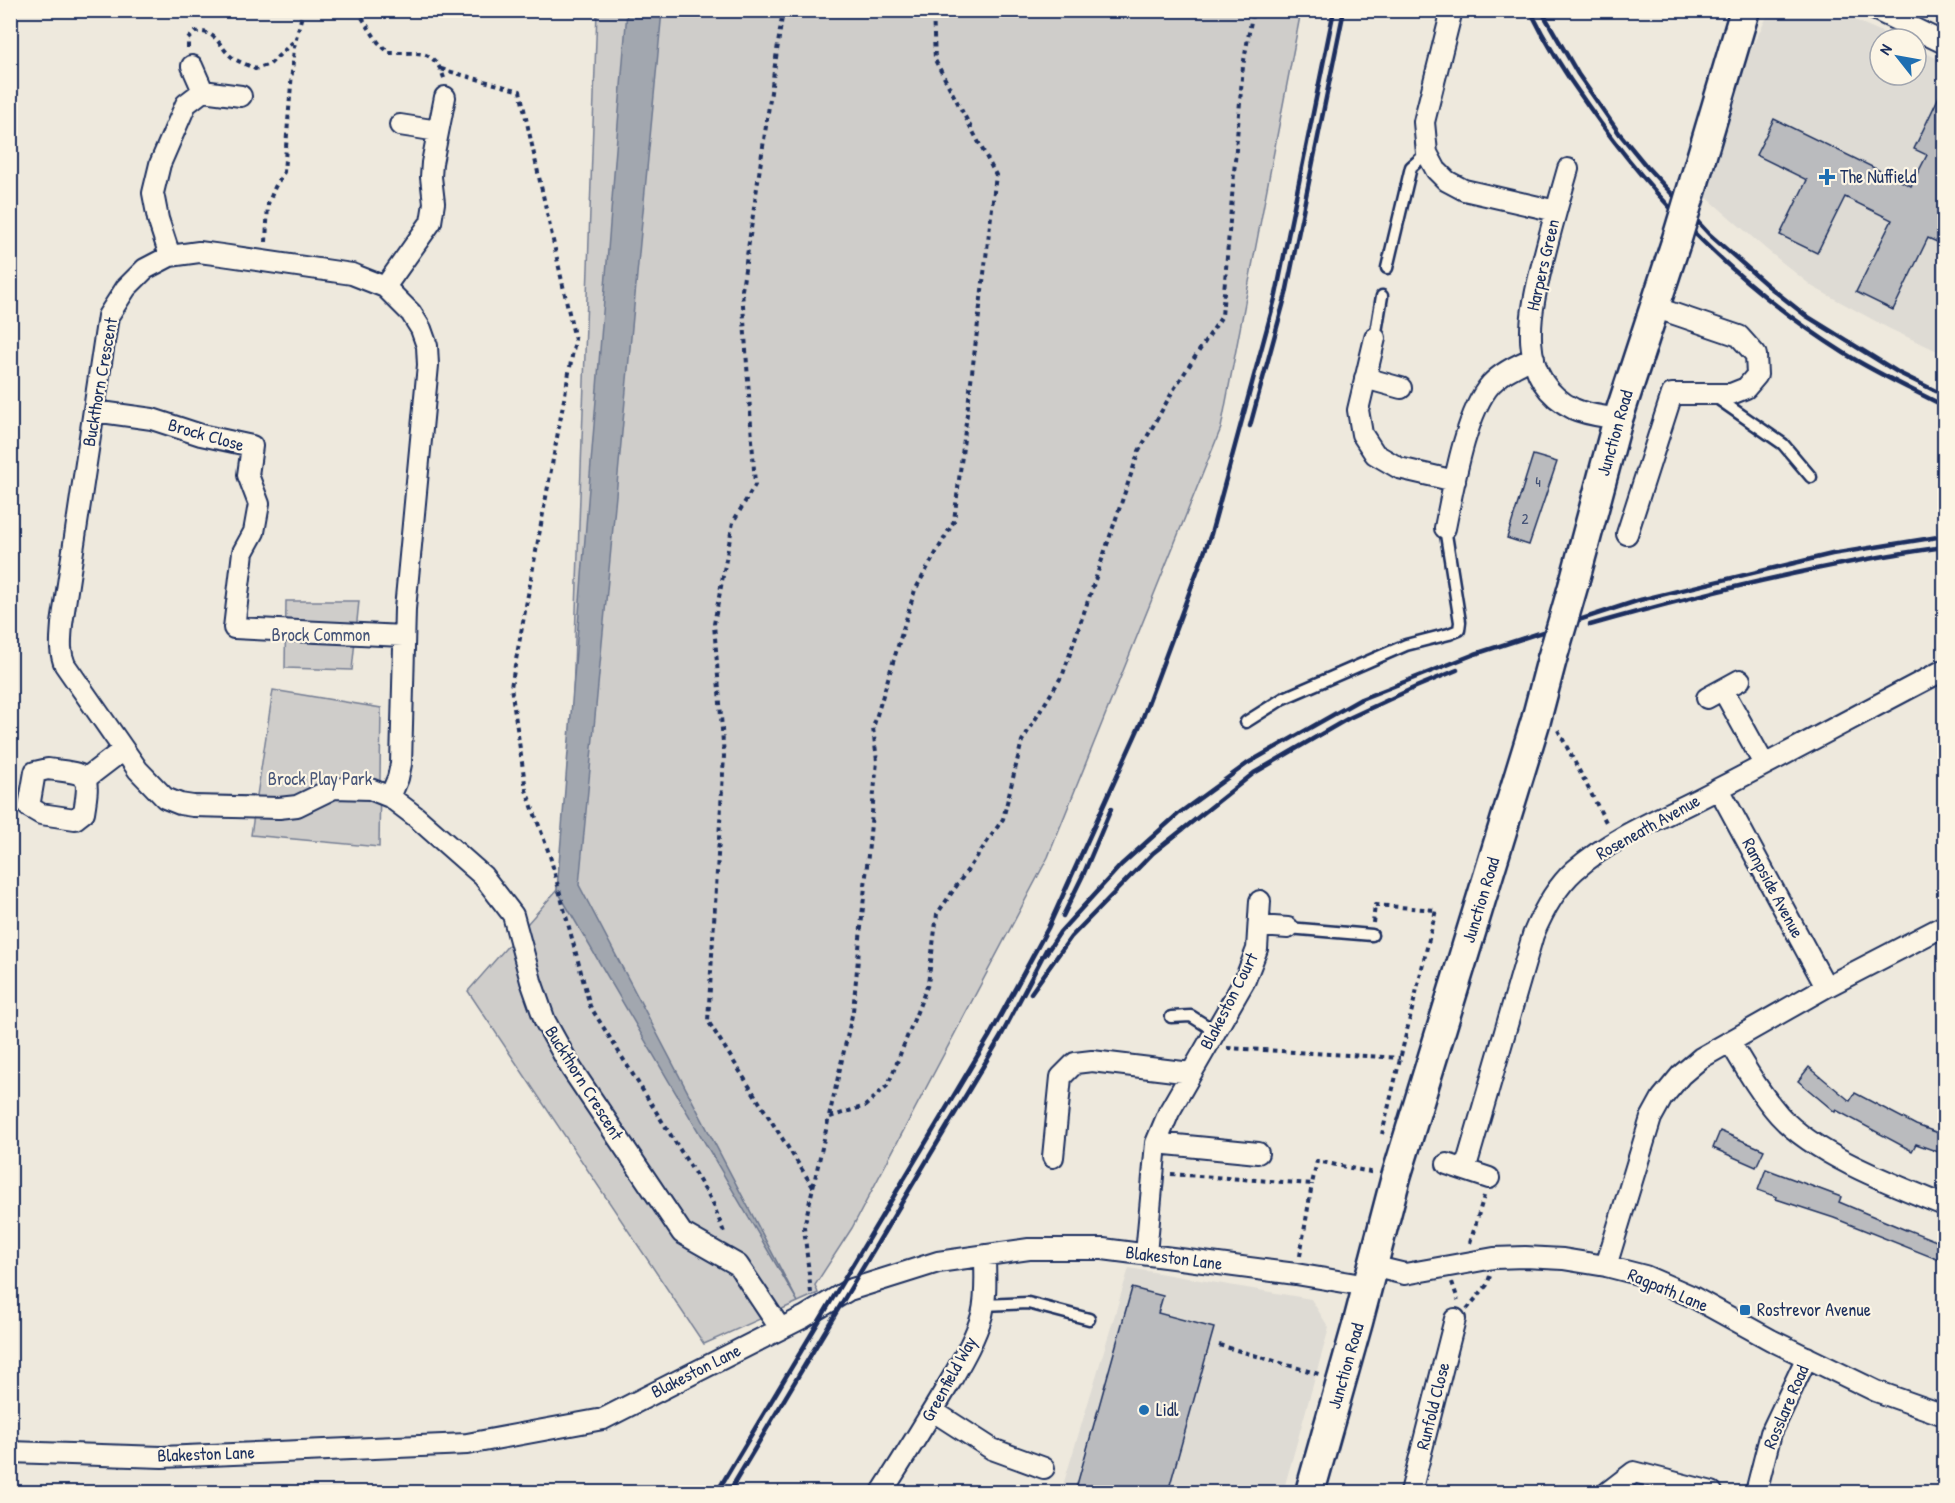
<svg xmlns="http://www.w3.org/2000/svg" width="1955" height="1503" viewBox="0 0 1955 1503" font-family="'Patrick Hand',sans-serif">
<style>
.built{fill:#dedbd4}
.green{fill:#cfcdca;stroke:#757e94;stroke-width:1.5}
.water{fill:#a2a7af;stroke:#6c778f;stroke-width:1.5}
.building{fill:#babbbe;stroke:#1b2f5e;stroke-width:1.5}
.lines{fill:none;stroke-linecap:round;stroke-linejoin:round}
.lane-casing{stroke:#1b2f5e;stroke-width:15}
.street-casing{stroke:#1b2f5e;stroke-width:24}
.secondary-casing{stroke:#1b2f5e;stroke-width:33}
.path{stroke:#1b2f5e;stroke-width:4;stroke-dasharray:4.5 4.5;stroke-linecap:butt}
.lane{stroke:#fcf5e5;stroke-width:10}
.street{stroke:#fcf5e5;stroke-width:20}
.secondary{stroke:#fcf5e5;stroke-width:28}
.rail{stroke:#1b2f5e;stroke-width:4.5}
.secondary-bridge-casing{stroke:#1b2f5e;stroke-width:33;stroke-linecap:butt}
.secondary-bridge{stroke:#fcf5e5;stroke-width:28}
.poi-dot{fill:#1f6fb2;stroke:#fcf5e5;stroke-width:2}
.labels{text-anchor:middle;stroke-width:4.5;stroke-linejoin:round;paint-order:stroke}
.number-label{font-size:15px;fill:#435276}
.poi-label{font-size:18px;fill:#1b2f5e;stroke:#fcf5e5;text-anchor:start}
.street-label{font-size:18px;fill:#1b2f5e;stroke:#fcf5e5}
.park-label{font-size:18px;fill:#485679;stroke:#fcf5e5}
</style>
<rect width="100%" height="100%" fill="#eee9dd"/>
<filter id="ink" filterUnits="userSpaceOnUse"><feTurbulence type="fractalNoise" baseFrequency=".0167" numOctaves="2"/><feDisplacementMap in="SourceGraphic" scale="12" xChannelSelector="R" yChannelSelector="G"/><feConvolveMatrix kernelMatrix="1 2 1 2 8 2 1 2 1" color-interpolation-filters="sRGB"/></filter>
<g filter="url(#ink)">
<path class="built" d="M1770 11H1834L1898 39H1880V75H1916V48L1944 62V354L1890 329 1813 287 1767 250 1704 195 1743 65Z
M1129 1268 1311 1299 1329 1328 1283 1492H1061Z"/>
<path class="green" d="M597 11H1301L1221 428 1048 857 852 1228 815 1285 818 1293 704 1344 468 991 557 890 571 754Z
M286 601H359L352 670 285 668Z
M273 690 381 708 379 847 251 835Z"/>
<path class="water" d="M627 11H662L579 885 798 1302 557 890Z"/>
<path class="building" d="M1944 86V245L1928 238 1893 310 1856 292 1892 220 1845 197 1817 253 1780 235 1807 180 1756 155 1774 119 1911 186 1927 155 1914 149Z
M1533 455 1557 462 1529 545 1507 538Z
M1809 1067 1850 1101 1855 1093 1916 1125 1944 1135V1154L1916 1144 1912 1151 1836 1110 1835 1112 1798 1081Z
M1720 1131 1764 1150 1756 1167 1713 1148Z
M1766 1169 1841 1197 1839 1202 1906 1230V1229L1944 1244V1262L1834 1218 1776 1199 1777 1197 1758 1190Z
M1132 1288 1163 1296 1158 1313 1214 1328 1168 1492H1075Z"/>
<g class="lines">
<defs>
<path id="lane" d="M1387 268 1411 167 1427 153
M1375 338 1382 296
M1714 396 1783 444 1811 477
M1246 722 1284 698 1406 645 1449 634 1459 630 1460 622 1445 528
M1288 928 1372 935
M1171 1017 1191 1016 1215 1031
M984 1305 1028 1303 1089 1319"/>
<path id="street" d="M1452 10 1424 122 1427 153 1436 170 1447 181 1464 190 1556 211
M1876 10 1944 43
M192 66 203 91
M400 125 438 131
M1568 169C1560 197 1552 225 1545 253 1532 305 1511 378 1574 409 1587 415 1604 416 1618 419
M170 256 158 219 153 193 160 164 186 104 203 91 241 96
M385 287 431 222 434 203 431 177 432 163 445 97
M1375 338 1358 410 1362 434 1375 454 1399 468 1455 481
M1365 378 1401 388
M94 411 152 419 201 435 252 446 248 475 259 504 254 532 243 552 234 628 403 636
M1445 528C1453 489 1465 413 1491 384 1502 372 1519 364 1534 358
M1627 534 1672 394H1731L1746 388 1757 375 1756 355 1739 336 1654 307
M1723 690 1764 764
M1707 698 1740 680
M48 769C87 775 91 770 84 812L75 819 41 814 29 807 35 772Z
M85 779 123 750
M1719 789 1826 987
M390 797 398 778 401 764 405 609 428 365 427 346 421 329 411 313 385 287 352 274 222 255 199 252 170 256 145 269 126 288 108 316 62 624C61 639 59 651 65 665L138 770 165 798 180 804 193 806 279 808 297 806 334 788 370 789 390 797 415 816 483 876 513 915 531 981 545 1021 571 1068 682 1233 738 1265 780 1328
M1259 926 1288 928
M1730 1042C1745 1067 1759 1092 1779 1115 1815 1155 1894 1185 1944 1205
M1156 1143 1258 1153
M1053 1157 1061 1077 1075 1063 1092 1061 1191 1073
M1447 1164 1489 1178
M1465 1170 1533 935C1543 911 1556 887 1575 870 1616 834 1670 815 1718 789 1794 750 1869 709 1944 670
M1146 1254 1156 1143 1169 1112 1245 980 1257 949 1260 901
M1372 1266 1405 1274 1494 1258 1525 1257 1563 1259 1606 1266 1645 1276 1691 1296 1771 1340 1876 1391 1944 1415
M1606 1266 1651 1118 1662 1098 1681 1075 1701 1058 1826 987 1944 926
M933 1411 992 1449 1044 1468
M10 1452 162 1457 467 1444 603 1419 804 1317 849 1290 938 1262 1029 1249H1103L1296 1274 1368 1286
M882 1492C905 1456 928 1419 950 1382 962 1361 975 1339 982 1315 987 1295 985 1275 985 1255
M1411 1492 1455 1319
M1608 1492 1634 1472 1712 1492
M1756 1492 1771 1433 1807 1357"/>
<path id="secondary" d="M1694 182 1745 10
M1574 583 1618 419 1676 242
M1310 1492 1358 1322 1396 1177 1536 720 1552 659"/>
</defs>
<use href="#lane" class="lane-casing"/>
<use href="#street" class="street-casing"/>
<use href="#secondary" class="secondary-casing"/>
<path class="path" d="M357 10 378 42 389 53C418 54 434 46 445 81
M783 10 742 290 755 485 733 522 714 624 724 756 708 1021 813 1187
M188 48V39L195 32C217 29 219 48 233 58 239 62 248 65 255 69L270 64 294 41
M441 69 520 91 575 340 511 687 526 790 550 856 590 1006 712 1201 725 1235
M266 242 268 204 275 187 284 172 294 47 302 15
M1558 730 1607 824
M1373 923 1375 905 1436 910 1382 1134
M1227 1048 1400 1058
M830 1117 865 1106 888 1085 928 984 937 914 1003 819 1022 741 1063 674 1139 451 1174 389 1222 316 1243 66 1253 10
M1171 1174 1312 1184 1317 1161 1375 1173
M1470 1243 1484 1196
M1300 1256 1312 1184
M1452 1282 1458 1300
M811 1293 804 1227 853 1011 877 761 873 728 915 590 954 521 996 175 935 60 933 10
M1467 1309 1487 1285 1490 1276
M1219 1345 1319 1374"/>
<use href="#lane" class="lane"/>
<use href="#street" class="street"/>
<use href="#secondary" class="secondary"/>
<path class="rail" d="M1530 10C1546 43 1566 75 1587 104 1655 202 1742 289 1844 353 1876 373 1911 389 1944 406
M1541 10 1578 74 1619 133 1647 167 1709 234 1767 285 1805 315 1899 373 1944 395
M1250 426 1286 294 1344 10
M1590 625C1706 592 1825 563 1944 547
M1063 916 1084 873 1111 809
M1045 955 1060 932 1121 865 1178 814 1248 763 1361 699 1475 654 1640 600 1832 554 1944 536
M1031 993 1071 937 1153 853 1254 773 1349 718 1416 687 1457 670
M717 1492 990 1035 1048 928 1140 725 1211 534 1276 295 1334 10
M729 1492 1000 1038 1047 948"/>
<defs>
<path id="secondary-bridge" d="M1676 242 1694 182
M1552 659 1574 583"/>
</defs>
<use href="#secondary-bridge" class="secondary-bridge-casing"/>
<use href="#secondary-bridge" class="secondary-bridge"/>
</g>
</g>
<g class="poi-dot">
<path d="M1824 168h6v6h6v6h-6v6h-6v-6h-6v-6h6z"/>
<rect x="1739" y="1304" width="12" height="12" rx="3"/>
<circle cx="1144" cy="1410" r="6"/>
</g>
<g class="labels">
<g class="number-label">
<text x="1538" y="487">4</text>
<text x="1525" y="524">2</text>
</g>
<g class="poi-label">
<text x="1840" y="183">The Nuffield</text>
<text x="1757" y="1316">Rostrevor Avenue</text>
<text x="1156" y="1416">Lidl</text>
</g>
<g class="street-label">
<text transform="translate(1543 265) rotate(-77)" y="6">Harpers Green</text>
<text transform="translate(100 382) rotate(-80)" y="6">Buckthorn Crescent</text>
<text transform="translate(1615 433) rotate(-74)" y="6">Junction Road</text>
<text transform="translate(206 435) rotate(16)" y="6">Brock Close</text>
<text transform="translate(1648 827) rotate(-29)" y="6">Roseneath Avenue</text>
<text transform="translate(1773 888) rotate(62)" y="6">Rampside Avenue</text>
<text transform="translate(1481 900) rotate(-73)" y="6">Junction Road</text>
<text transform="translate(1229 1001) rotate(-63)" y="6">Blakeston Court</text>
<text transform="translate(584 1083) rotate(58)" y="6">Buckthorn Crescent</text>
<text transform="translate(1174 1258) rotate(7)" y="6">Blakeston Lane</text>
<text transform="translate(1668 1290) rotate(23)" y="6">Ragpath Lane</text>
<text transform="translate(1346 1366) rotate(-74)" y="6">Junction Road</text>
<text transform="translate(696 1371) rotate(-27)" y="6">Blakeston Lane</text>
<text transform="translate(949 1379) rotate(-61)" y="6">Greenfield Way</text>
<text transform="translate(1433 1406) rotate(-76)" y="6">Runfold Close</text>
<text transform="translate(1786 1407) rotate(-67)" y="6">Rosslare Road</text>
<text transform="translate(206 1454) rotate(-2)" y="6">Blakeston Lane</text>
</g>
<g class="park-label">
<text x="321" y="641">Brock Common</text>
<text x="320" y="785">Brock Play Park</text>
</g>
</g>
<rect width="1955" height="1503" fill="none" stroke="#fcf5e5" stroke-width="36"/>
<rect x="18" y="18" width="1919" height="1467" fill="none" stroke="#1b2f5e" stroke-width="2" filter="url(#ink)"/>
<g transform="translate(1898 57) rotate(301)"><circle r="28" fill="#fcf5e5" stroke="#a2a6af" stroke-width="1.5"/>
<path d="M0-4.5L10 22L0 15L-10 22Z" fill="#1f6fb2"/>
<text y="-9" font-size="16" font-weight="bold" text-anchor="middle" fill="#1b2f5e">N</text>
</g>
</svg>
